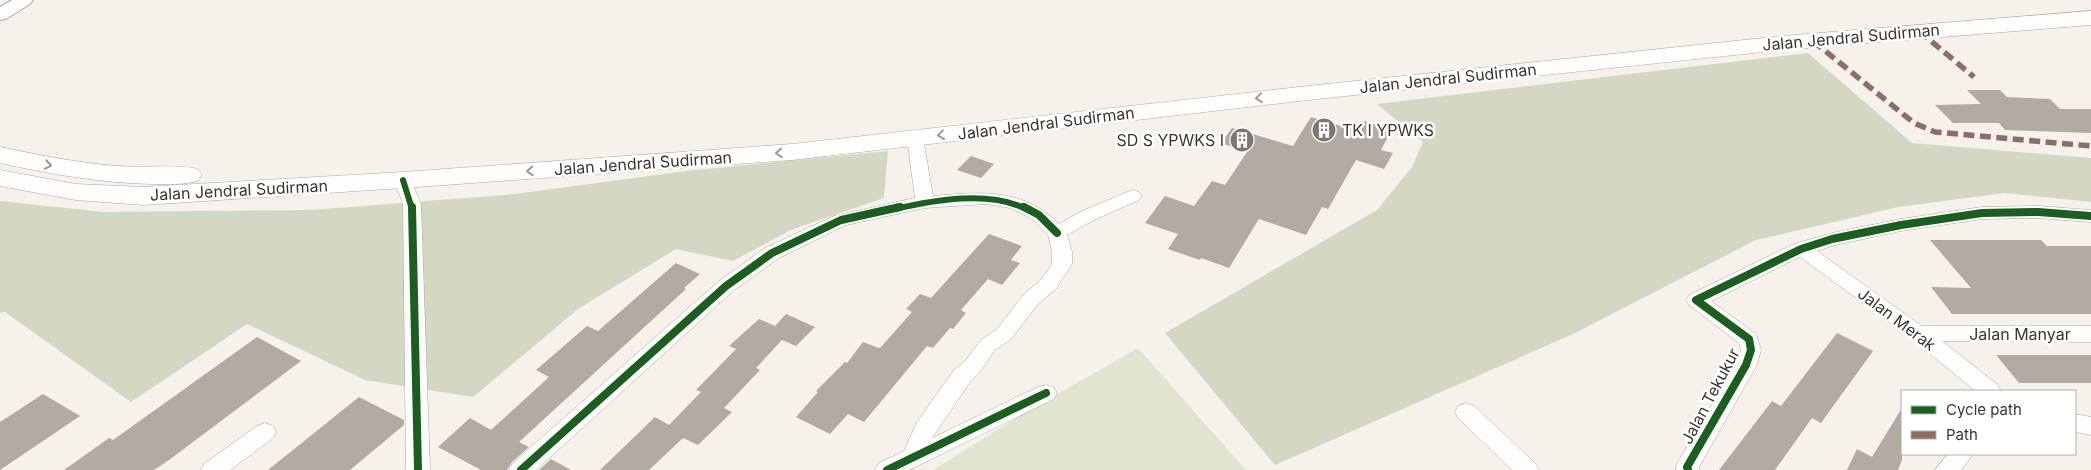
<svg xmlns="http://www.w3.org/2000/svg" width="2091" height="470" viewBox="0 0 2091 470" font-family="Inter,sans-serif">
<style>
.green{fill:#e0e5d0}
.forest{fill:#d2d8c1}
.building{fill:#b2aba2}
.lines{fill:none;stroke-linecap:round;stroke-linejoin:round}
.minor-casing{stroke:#aaa6a2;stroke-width:1}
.tertiary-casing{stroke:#aaa6a2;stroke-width:2}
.trunk-casing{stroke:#aaa6a2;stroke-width:1}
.minor{fill:#fefdfc;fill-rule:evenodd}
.tertiary{fill:#fefdfc;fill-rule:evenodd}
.trunk{fill:#fefdfc;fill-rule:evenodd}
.quiet{stroke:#8d6e63;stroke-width:5.5;stroke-dasharray:11 5.5;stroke-linecap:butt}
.cycleway-far1-casing{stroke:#fff;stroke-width:9}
.cycleway-casing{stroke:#fff;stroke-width:11}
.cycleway-far1{stroke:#1b5e20;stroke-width:6}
.cycleway{stroke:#1b5e20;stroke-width:8}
.oneway{stroke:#9c9996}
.labels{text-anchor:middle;stroke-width:5;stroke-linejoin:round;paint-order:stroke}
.street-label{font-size:16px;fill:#393531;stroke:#fff}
.poi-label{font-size:16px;fill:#393531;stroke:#fff;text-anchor:start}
</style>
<rect width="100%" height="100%" fill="#f7f1ec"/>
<path class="green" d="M1138 348 1246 470H933L1026 412Z"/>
<path class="forest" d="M1808 53 1912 143 2091 158V202L2005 193 1898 207 1756 240 1573 334 1275 465 1165 333 1377 210 1412 167 1423 142 1377 104Z
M888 151 884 198 793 229 733 261 676 249 578 309 473 397 365 380 247 324 131 402 5 312 0 313V201L103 212 312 210 515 194 686 171Z"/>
<path class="building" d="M1967 90H2000L2007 97 2050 99 2060 109H2091V133L2005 130 1999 123H1953L1935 105 1981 104Z
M1311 117 1358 131 1364 121 1392 129 1381 150 1393 153 1384 169 1356 160 1328 209 1322 207 1306 235 1259 219 1229 268 1201 258 1200 260 1168 249 1178 234 1145 223 1165 196 1194 206 1212 181 1225 185 1247 152 1221 143 1232 128 1293 146Z
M971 156 994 164 981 178 957 170Z
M989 234 1022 246 1011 260 1020 263 1002 285 988 279 961 310 966 313 953 329 950 328 933 348 927 346 864 422 848 414 830 434 796 417 818 392 816 391 845 362 847 363 863 342 879 348 881 347 912 312 906 309 920 294 931 298Z
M1930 240H2041L2047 246H2091V314H1952L1931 287 1971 288Z
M676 263 700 274 684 288 686 289 519 442 529 447 512 462 507 470H481L438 447 470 418 491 430 549 377 536 370 587 326 598 331Z
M786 314 815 327 796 346 782 340 756 368 760 370 724 408 732 412 698 445 683 438 649 470H600L655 417 669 425 701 392 696 390 736 349 729 346 759 319 775 326Z
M1837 333 1873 351 1821 423 1812 418 1775 470H1719L1772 401 1781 406Z
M257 337 301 361 169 460 154 470H64L109 438 113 440Z
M1996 355H2091V383H2019Z
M43 394 80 416 0 470V422Z
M359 397 404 420V425L350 470H268Z
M1902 408V460L1898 470H1847L1857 449 1872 457Z
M551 459 571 470H539Z"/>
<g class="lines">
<defs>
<path id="minor" d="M915 133 921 134 923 138 933 196C981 192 1022 187 1059 224L1080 212 1127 192 1133 190 1139 192 1142 196 1139 200 1094 220 1067 235 1072 252V264L1056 289 1039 303 1011 339 995 350 980 372 970 382 932 438 1038 387 1046 385 1054 387 1057 393 1054 399 909 470H875L879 463 904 451 917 422 954 370 966 360 981 340 997 329 1025 293 1042 279 1052 264V252L1048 235 1032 219 1010 208 986 204 925 208 846 225 779 258 733 291 536 470H509L513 463 719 281 765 248 834 216 915 198 907 138 909 134Z
M403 174 409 176 421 204 430 470H406L403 204 394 180 397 176Z
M2038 206 2091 210V222L2038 218 1982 219 1901 231 1835 245 1817 251 1922 326H2091V342L1942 341 1998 385 2001 391H1975L1911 338 1800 257 1711 301 1756 334 1761 350 1757 365 1699 467 1700 470H1676V467L1679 460 1736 364 1741 350 1739 343 1689 305 1686 300 1689 295 1794 244 1832 233 1901 219 1982 207Z
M1466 403 1474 406 1535 463 1539 470H1512L1458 418 1455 412 1458 406Z
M2075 414 2091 417V435L2075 432Z
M265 423 273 426 276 432 273 438 230 470H201L205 463 257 426Z
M1948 454H1973L1961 470H1935Z"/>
<path id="tertiary" d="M12 0H33L30 4 6 19 0 20V7Z"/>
<path id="trunk" d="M2091 11V25L1782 50 1317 99 792 160 403 188 143 205 76 200 0 186V170L76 184 143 187 403 172 792 144 1317 85 1782 36Z
M0 147C39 155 78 163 118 166 142 168 177 164 198 169L202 175 198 181C183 185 168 184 152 184 101 183 50 174 0 163Z"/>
</defs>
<use href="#minor" class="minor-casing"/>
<use href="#tertiary" class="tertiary-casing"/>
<use href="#trunk" class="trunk-casing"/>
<use href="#minor" class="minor"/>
<use href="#tertiary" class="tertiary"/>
<use href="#trunk" class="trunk"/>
<path class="quiet" d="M1919 31 1974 77
M1813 41 1914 123 1935 132 2091 146"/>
<defs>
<path id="cycleway-far1" d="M403 180 412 209
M895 209C934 200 989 190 1026 209"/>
<path id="cycleway" d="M412 207 418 470
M1024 207 1039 215 1057 233
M521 470 726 286 772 253 841 220 900 207
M887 470 1046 393
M1688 470 1687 467 1746 365 1751 350 1749 339 1696 300 1801 249 1832 239 1901 225 1982 213 2038 212 2091 216"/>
</defs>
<use href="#cycleway-far1" class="cycleway-far1-casing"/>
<use href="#cycleway" class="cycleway-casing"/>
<use href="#cycleway-far1" class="cycleway-far1"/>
<use href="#cycleway" class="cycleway"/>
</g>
<defs><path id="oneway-chevron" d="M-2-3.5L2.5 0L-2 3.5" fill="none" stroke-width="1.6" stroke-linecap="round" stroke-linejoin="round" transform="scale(1.25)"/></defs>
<g class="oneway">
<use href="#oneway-chevron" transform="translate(1259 98) rotate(173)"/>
<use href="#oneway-chevron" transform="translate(941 135) rotate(173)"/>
<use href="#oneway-chevron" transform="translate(779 153) rotate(176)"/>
<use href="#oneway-chevron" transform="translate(48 165) rotate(10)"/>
<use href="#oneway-chevron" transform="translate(530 171) rotate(176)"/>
</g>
<defs>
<symbol id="building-disc" viewBox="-11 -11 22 22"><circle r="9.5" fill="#7c7772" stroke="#fff"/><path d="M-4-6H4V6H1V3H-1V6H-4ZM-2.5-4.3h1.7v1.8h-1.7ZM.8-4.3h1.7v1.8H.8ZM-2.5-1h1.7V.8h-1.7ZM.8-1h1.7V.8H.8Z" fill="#fff"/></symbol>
</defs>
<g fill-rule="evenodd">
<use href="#building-disc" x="1310" y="116" width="28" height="28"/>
<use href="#building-disc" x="1228" y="126" width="28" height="28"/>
</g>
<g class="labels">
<g class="street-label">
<text transform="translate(1851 37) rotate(-5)" y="6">Jalan Jendral Sudirman</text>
<text transform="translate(1448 78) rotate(-6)" y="6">Jalan Jendral Sudirman</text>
<text transform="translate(1046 123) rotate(-7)" y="6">Jalan Jendral Sudirman</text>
<text transform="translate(643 163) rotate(-4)" y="6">Jalan Jendral Sudirman</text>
<text transform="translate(239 190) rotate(-3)" y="6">Jalan Jendral Sudirman</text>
<text transform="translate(1897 319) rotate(37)" y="6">Jalan Merak</text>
<text x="2020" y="340">Jalan Manyar</text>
<text transform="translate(1710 396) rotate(-62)" y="6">Jalan Tekukur</text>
</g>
<g class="poi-label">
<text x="1342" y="136">TK I YPWKS</text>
<text x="1224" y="146" text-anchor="end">SD S YPWKS I</text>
</g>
</g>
<rect x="1901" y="390" width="175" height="65" fill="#ffffff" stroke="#b0aead"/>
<rect x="1911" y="406" width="25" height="8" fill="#1b5e20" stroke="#b0aead"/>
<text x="1946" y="415" font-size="15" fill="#393531">Cycle path</text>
<rect x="1911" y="431" width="25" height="8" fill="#8d6e63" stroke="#b0aead"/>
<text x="1946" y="440" font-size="15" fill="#393531">Path</text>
</svg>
